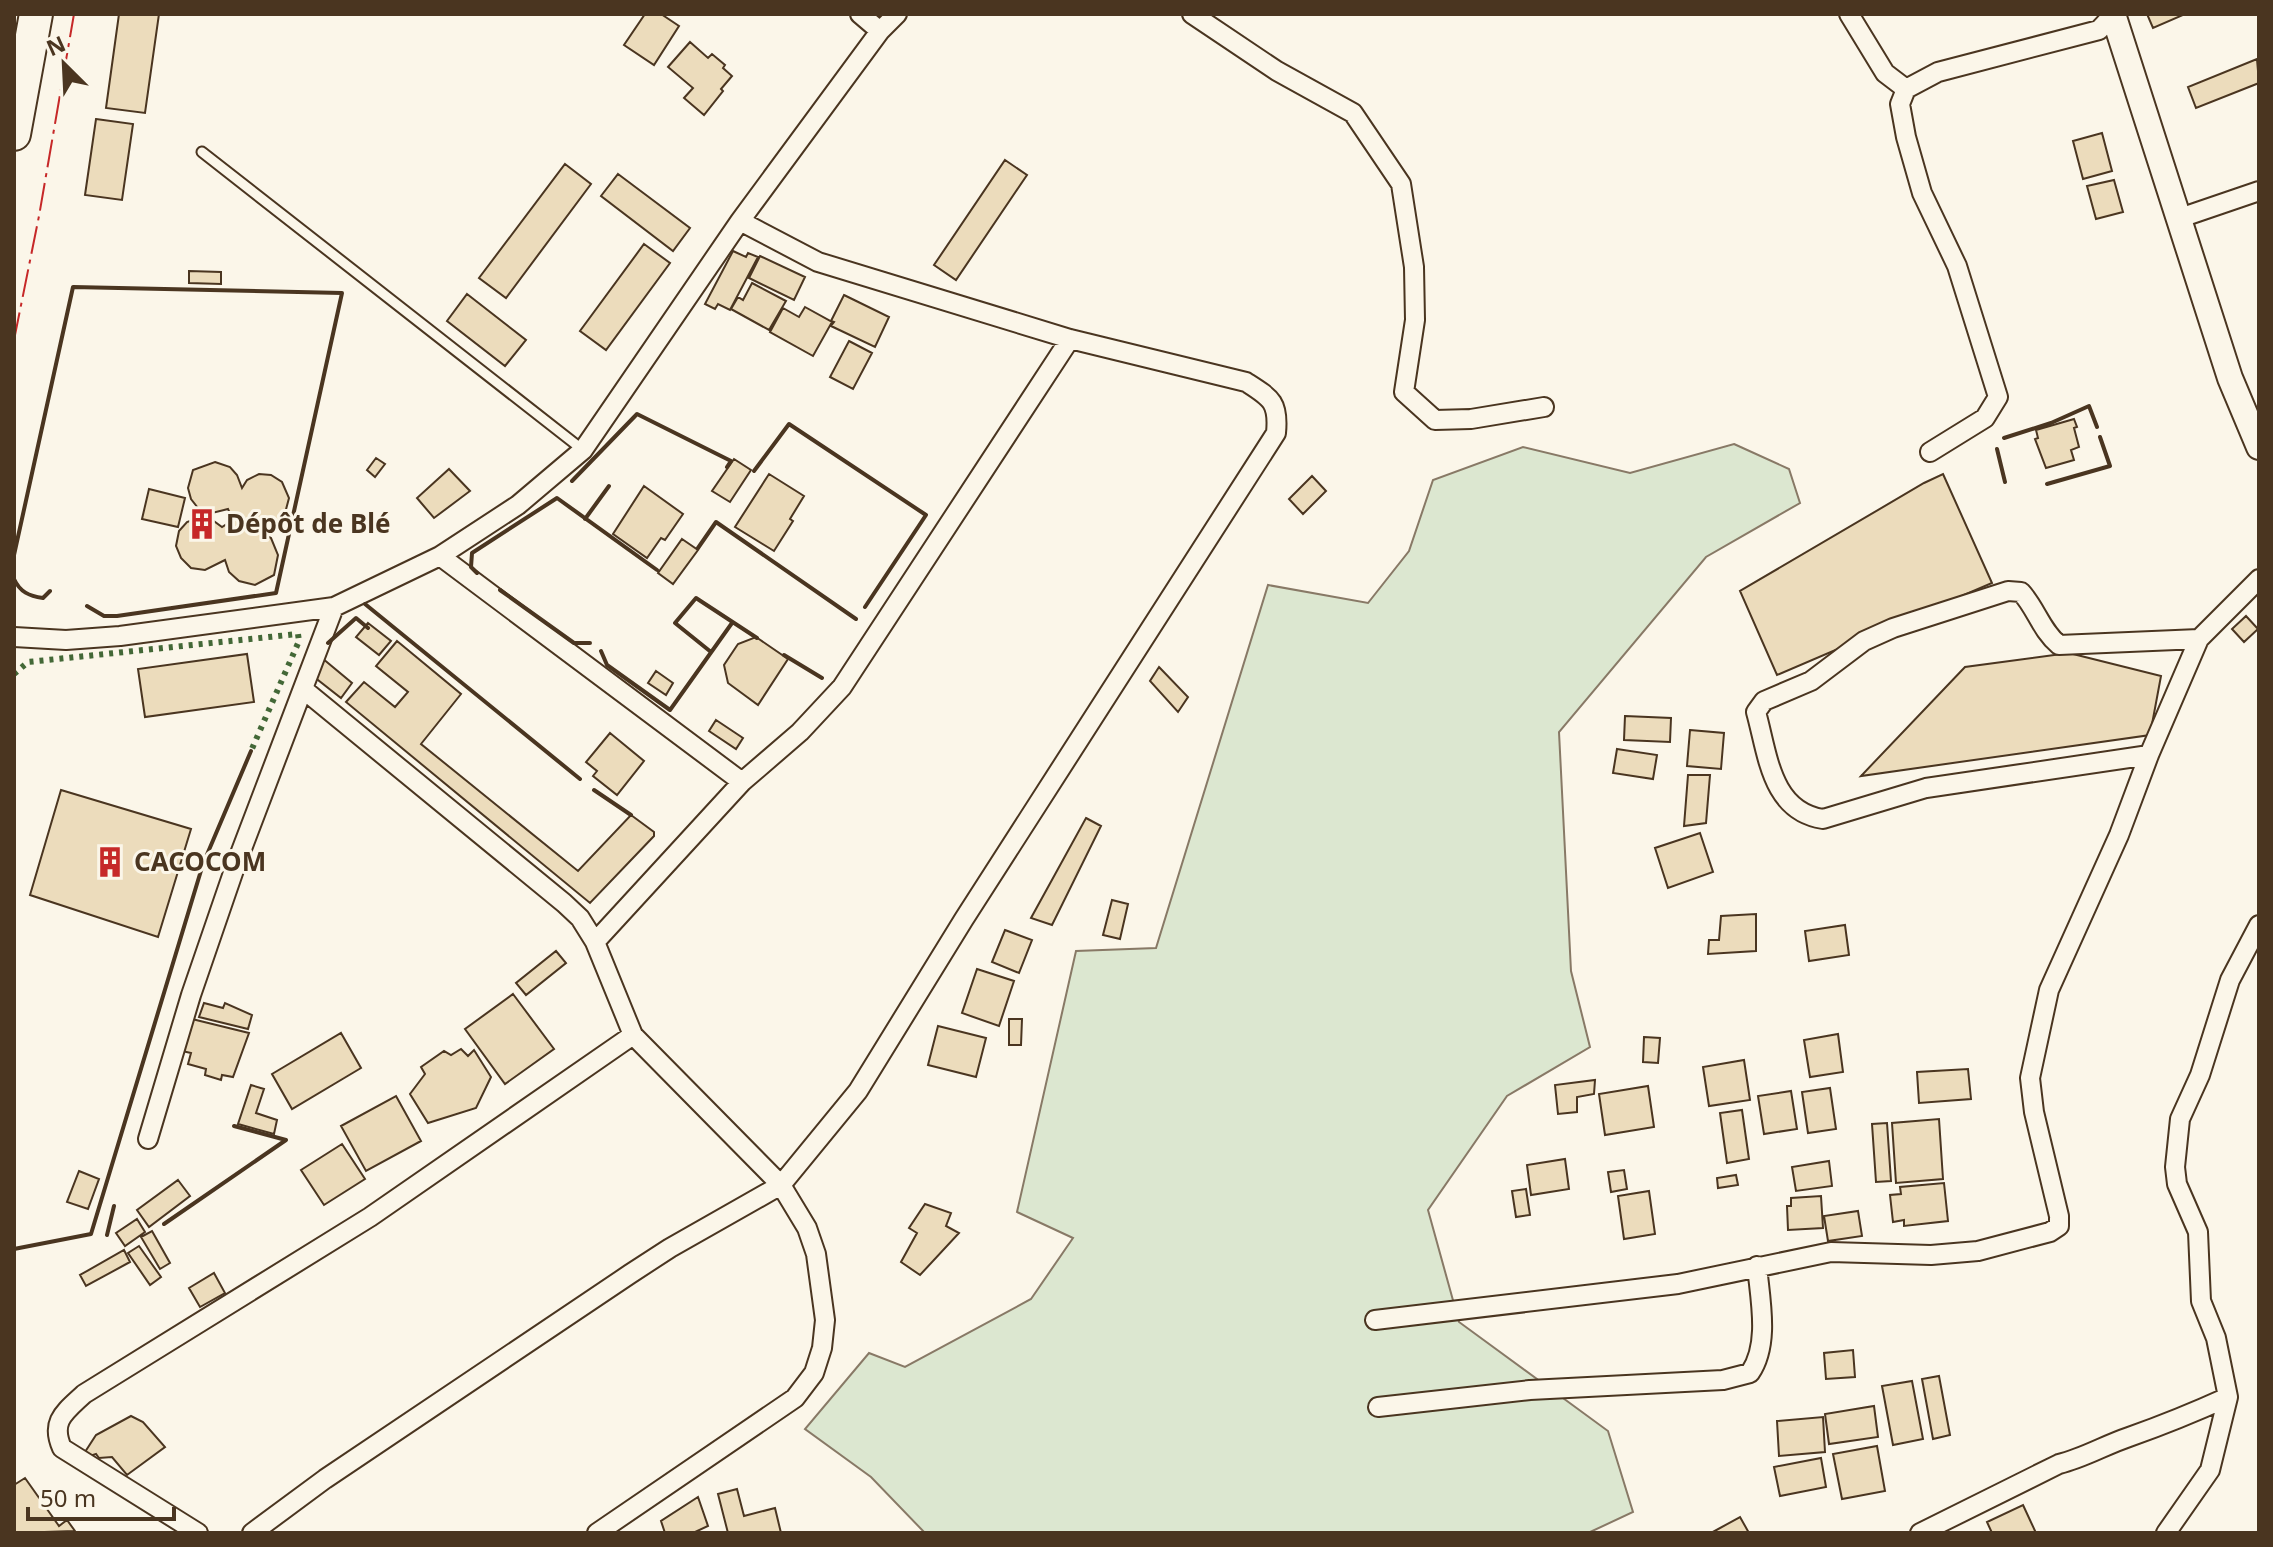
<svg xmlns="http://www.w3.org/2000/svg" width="2273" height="1547" viewBox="0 0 2273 1547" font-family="'Noto Sans',sans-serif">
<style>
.green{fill:#dce7d0;stroke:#887966;stroke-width:2}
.building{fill:#ecdcbc;stroke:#4a3520;stroke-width:2}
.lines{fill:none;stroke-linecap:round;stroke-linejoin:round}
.lane-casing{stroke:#4a3520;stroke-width:13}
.street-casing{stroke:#4a3520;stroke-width:22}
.secondary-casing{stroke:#4a3520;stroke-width:28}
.highway-casing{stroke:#4a3520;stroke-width:36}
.lane{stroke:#fbf6e9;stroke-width:9}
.street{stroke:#fbf6e9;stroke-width:18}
.secondary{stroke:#fbf6e9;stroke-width:24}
.highway{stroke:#fbf6e9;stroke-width:32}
.hedge{stroke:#436837;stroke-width:6;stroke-dasharray:4 6;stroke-linecap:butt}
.wall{stroke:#4a3520;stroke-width:4}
.power{stroke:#c62828;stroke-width:2;stroke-dasharray:28 6 4 6;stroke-linecap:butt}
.labels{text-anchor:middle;stroke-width:6;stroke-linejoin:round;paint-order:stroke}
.poi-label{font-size:26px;font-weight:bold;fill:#4a3520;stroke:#fbf6e9;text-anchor:start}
</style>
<rect width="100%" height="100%" fill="#fbf6e9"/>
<path class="green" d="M1734 444 1789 469 1800 503 1706 557 1559 732 1571 971 1590 1047 1507 1096 1428 1210 1459 1322 1608 1431 1633 1512 1588 1533H925L871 1477 805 1429 869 1353 905 1367 1031 1299 1073 1238 1017 1212 1076 951 1156 948 1268 585 1368 603 1409 551 1433 480 1523 447 1630 473Z"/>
<path class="building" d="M119 14H159L145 113 106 108Z
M645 14H661L679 26 654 65 624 45Z
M2147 14H2182L2183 15 2153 28Z
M690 42 708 58 712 54 725 65 723 68 732 76 721 89 723 91 704 115 684 98 693 88 668 67Z
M2257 59 2259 83 2196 108 2188 87Z
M96 119 133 124 122 200 85 195Z
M2102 133 2112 171 2083 179 2073 141Z
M1005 160 1027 175 956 280 934 265Z
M565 164 591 184 506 298 479 278Z
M618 174 690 228 673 251 601 196Z
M2114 180 2123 212 2096 219 2087 186Z
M644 244 670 263 606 350 580 331Z
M733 251 746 257 748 253 758 257 730 310 718 304 715 309 705 304Z
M760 256 805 277 794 300 749 278Z
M189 271 221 272V284L189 283Z
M752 283 786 301 769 330 731 309 738 297 743 300Z
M467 294 526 340 505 366 447 321Z
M844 295 889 317 875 347 831 326 834 322 831 321Z
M805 307 832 322 813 356 770 332 783 308 799 317Z
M849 341 872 353 853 389 830 377Z
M2074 419 2077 427 2074 428 2079 447 2071 450 2074 460 2046 468 2035 439 2038 438 2036 430Z
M376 458 385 464 375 477 367 470Z
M734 459 751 470 730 502 712 491Z
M215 462 230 467 237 475 242 488 247 480 259 474 271 475 282 482 289 498 284 517 269 525 256 523 255 530 271 538 278 555 274 575 255 585 239 581 229 572 225 560 205 570 191 568 181 558 176 546 179 531 187 522 198 518 211 519 222 527 233 520 228 509 212 513 198 508 191 499 188 488 193 470Z
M449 469 470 491 434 518 417 498Z
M769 474 804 496 790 519 793 521 774 551 735 527Z
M1943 474 1992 583 1777 675 1740 591 1924 483Z
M1312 476 1326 491 1303 514 1289 499Z
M644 486 683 514 665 540 661 538 647 558 613 534Z
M149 489 185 498 178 527 142 519Z
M682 539 698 550 673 584 658 573Z
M2246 616 2258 629 2244 642 2232 629Z
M368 623 391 641 379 655 356 637Z
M756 637 788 659 758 705 728 683 724 665 738 644Z
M397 641 461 694 421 744 578 871 631 815 654 832V836L590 903 346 702 364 682 395 707 408 692 376 666Z
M316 653 352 683 341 698 304 669Z
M2069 653 2161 676 2150 735 1861 776 1965 667Z
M247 654 254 702 145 717 138 669Z
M1159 667 1188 697 1178 712 1150 681Z
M656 671 673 683 666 695 648 683Z
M1625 716 1671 718 1670 742 1624 740Z
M716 720 743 738 736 749 709 731Z
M1690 730 1724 733 1721 769 1687 766Z
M610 733 644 761 617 795 593 776 597 771 586 762Z
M1617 749 1657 755 1653 779 1613 773Z
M1688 775H1710L1706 823 1684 826Z
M61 790 191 829 158 937 30 895Z
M1086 818 1101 826 1052 925 1031 918Z
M1700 833 1713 872 1668 888 1655 848Z
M1112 900 1128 904 1120 939 1103 935Z
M1756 914V951L1708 954 1709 940H1719L1721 916Z
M1845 925 1849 955 1809 961 1805 931Z
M1005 930 1032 940 1019 973 992 962Z
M556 951 566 963 526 995 516 983Z
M977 969 1014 981 999 1026 962 1013Z
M513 994 554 1049 505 1084 465 1029Z
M204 1003 223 1008 225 1003 252 1015 248 1029 199 1017Z
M192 1019 249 1033 233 1077 222 1075 221 1080 205 1075 206 1069 188 1064 191 1053 182 1051Z
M1009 1019H1022L1021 1045H1009Z
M938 1026 986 1038 976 1077 928 1065Z
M341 1033 361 1068 292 1109 272 1074Z
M1838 1034 1843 1072 1810 1077 1804 1040Z
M1644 1037 1660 1038 1658 1063 1643 1062Z
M461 1049 468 1056 474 1050 491 1077 476 1108 428 1123 410 1094 425 1074 421 1067 444 1051 451 1055Z
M1744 1060 1750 1100 1709 1106 1703 1067Z
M1968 1069 1971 1099 1919 1103 1917 1072Z
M1595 1080 1594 1094 1577 1097V1112L1558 1114 1555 1085Z
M251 1085 264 1089 256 1113 277 1120 274 1134 238 1124Z
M1648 1086 1654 1127 1605 1135 1599 1094Z
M1830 1088 1836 1129 1808 1133 1802 1092Z
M1791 1091 1797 1129 1764 1134 1758 1096Z
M396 1096 421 1141 366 1171 341 1126Z
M1742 1110 1749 1159 1727 1163 1720 1113Z
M1939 1119 1943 1179 1896 1183 1892 1123Z
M1887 1123 1891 1181 1876 1182 1872 1124Z
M342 1144 365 1179 324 1205 301 1170Z
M1565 1159 1569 1189 1531 1195 1527 1165Z
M1829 1161 1832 1186 1796 1191 1792 1167Z
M1624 1170 1627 1189 1611 1192 1608 1172Z
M79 1171 99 1179 88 1209 67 1202Z
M1736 1175 1738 1185 1718 1188 1717 1178Z
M178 1180 190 1196 149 1227 137 1210Z
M1944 1183 1948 1221 1904 1226V1220L1893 1222 1890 1195 1901 1194 1900 1187Z
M1526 1189 1530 1215 1516 1217 1512 1191Z
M1649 1191 1655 1234 1624 1239 1618 1196Z
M1821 1196 1823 1228 1788 1230 1787 1206H1791V1198Z
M925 1204 951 1213 946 1226 959 1233 920 1275 901 1262 917 1233 909 1228Z
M1858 1211 1862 1236 1828 1241 1824 1216Z
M137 1219 145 1232 125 1246 116 1233Z
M152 1231 170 1263 160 1269 141 1237Z
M139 1246 161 1277 150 1285 128 1253Z
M124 1250 130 1262 86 1286 80 1275Z
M214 1273 225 1293 200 1307 189 1288Z
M1853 1350 1855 1377 1826 1379 1824 1353Z
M1939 1376 1950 1435 1933 1439 1922 1379Z
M1912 1381 1923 1439 1893 1445 1882 1386Z
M1874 1406 1878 1437 1829 1444 1825 1414Z
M131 1416 143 1422 165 1447 127 1475 112 1457 99 1458 96 1454 90 1456 85 1452 96 1435Z
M1823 1417 1825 1452 1779 1456 1777 1421Z
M1877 1446 1885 1491 1842 1499 1833 1454Z
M1821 1458 1826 1487 1780 1496 1774 1467Z
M25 1478 59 1526 67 1520 75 1531 14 1533V1485Z
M737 1489 744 1516 775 1508 781 1533H728L718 1494Z
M698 1497 708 1526 693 1533H665L661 1521Z
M2023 1505 2036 1533H1992L1987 1522Z
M1740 1517 1749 1533H1711Z"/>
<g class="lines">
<defs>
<path id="lane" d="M202 152 583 450"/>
<path id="street" d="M860 14 880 31
M1192 14 1277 71 1353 113 1401 184 1414 267 1415 320 1404 392 1435 420 1471 419 1544 407
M1849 14 1885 73 1906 89
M2177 219 2259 191
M1930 452 1985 418 1998 397 1957 266 1922 193 1906 137 1900 104 1906 89 1938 72 2099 30 2113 15
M440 556 742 782
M14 637 66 640 120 636 334 607 440 556 518 505 583 450 740 221 880 31 897 14
M303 689 564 903 580 918 595 942
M2149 755 1926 788 1823 819C1771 811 1768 755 1756 712L1764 701 1811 681 1864 641 1893 628 2008 591 2021 592C2036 608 2041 630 2059 645L2199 639
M633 1035 595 942 742 782 800 732 842 687 1070 339
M148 1139 191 995 235 867 334 607
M1375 1320 1678 1284 1831 1252 1931 1255 1978 1251 2050 1232 2059 1226V1216L2034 1112 2030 1078 2049 990 2119 835 2149 755 2199 639 2259 579
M1378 1407 1530 1390 1723 1380 1750 1373C1770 1344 1760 1299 1757 1266
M198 1533 62 1448C50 1421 65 1412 84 1394L370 1217 633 1035 781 1185 807 1228 816 1254 825 1320 822 1348 814 1373 795 1398 597 1533
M252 1533 325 1479 630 1274 670 1248 781 1185 858 1091 964 919 1276 433C1279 402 1271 398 1246 382L1070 339 818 262 740 221
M1920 1533 2059 1464C2084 1458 2105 1445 2129 1437 2163 1425 2195 1412 2228 1397
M2166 1533 2210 1470 2228 1397 2216 1338 2201 1301 2198 1232 2177 1184 2175 1167 2180 1119 2200 1075 2230 980 2259 925"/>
<path id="secondary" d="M2113 14 2230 378 2259 447"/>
<path id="highway" d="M14 134 36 14"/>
</defs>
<use href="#lane" class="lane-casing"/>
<use href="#street" class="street-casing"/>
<use href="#secondary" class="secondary-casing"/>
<use href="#highway" class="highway-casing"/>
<use href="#lane" class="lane"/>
<use href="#street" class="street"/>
<use href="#secondary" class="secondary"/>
<use href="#highway" class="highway"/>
<path class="hedge" d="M14 674 28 662 298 634 299 641 251 751"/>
<path class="wall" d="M2004 438 2051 423 2089 406 2097 427
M1997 449 2005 482
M754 471 789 424 926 515 865 607
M572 481 637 414 731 461 727 467
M2047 484 2110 466 2100 437
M585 519 609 486
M698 548 716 522 856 619
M14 555 73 287 342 293 276 593 117 616H104L87 606
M477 573 471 567 472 553 557 498 657 570
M14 579C20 592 29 596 43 598L50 591
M500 590 574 643H590
M365 604 580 779
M328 643 356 618 368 628
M601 651 607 665 670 710 732 623
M711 652 675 623 696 598 757 638
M784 655 822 678
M594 790 631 815
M164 1224 286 1140 234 1126
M107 1235 114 1206
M14 1249 91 1234 203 864 251 751"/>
<path class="power" d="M14 340 39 216 74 14"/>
</g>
<defs>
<symbol id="building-bare" viewBox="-9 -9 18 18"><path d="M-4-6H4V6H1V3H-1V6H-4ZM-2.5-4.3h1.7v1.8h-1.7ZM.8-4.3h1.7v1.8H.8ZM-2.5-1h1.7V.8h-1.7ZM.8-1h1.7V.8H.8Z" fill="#c62828" stroke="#fbf6e9" stroke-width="2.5" paint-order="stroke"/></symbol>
</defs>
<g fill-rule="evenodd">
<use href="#building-bare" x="180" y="502" width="44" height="44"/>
<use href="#building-bare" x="88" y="840" width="44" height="44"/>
</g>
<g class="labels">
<g class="poi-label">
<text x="226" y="533">Dépôt de Blé</text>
<text x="134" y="871">CACOCOM</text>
</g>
</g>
<rect width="2273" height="1547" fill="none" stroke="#4a3520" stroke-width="32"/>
<g transform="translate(64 64) rotate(336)" stroke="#fbf6e9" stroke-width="6" paint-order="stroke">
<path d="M0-6L14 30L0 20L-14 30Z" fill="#4a3520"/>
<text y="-12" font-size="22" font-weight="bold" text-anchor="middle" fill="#4a3520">N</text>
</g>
<path d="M28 1507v12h146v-12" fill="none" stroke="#4a3520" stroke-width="4"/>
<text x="40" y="1507" font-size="24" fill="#4a3520" stroke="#fbf6e9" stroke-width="6" paint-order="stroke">50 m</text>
</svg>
